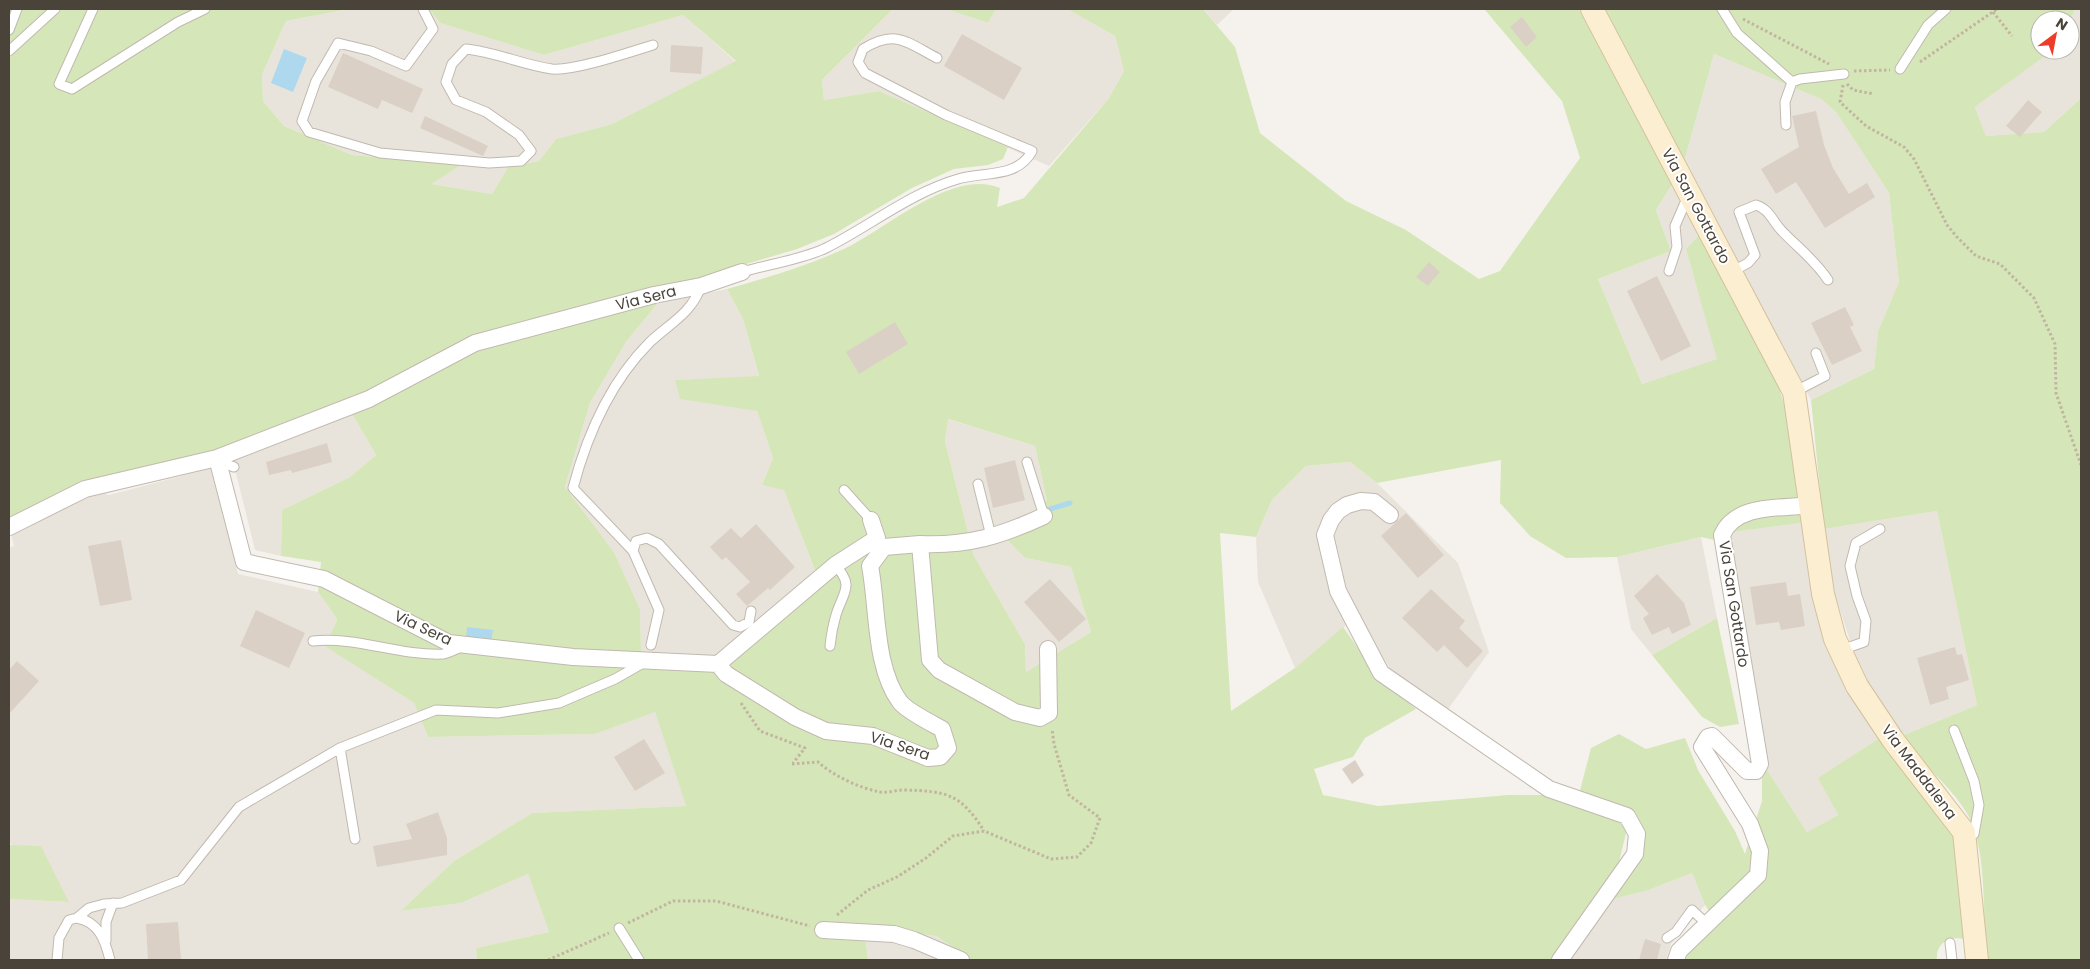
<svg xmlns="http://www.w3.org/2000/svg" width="2090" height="969" viewBox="0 0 2090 969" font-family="Poppins,sans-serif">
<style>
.residential{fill:#e9e4db}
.green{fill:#d5e7b8;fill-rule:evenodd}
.water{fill:#add8ee}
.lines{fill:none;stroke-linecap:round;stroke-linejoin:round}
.stream{stroke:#add8ee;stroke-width:5}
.building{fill:#dad0c5}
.lane-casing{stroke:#c1b9af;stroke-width:11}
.street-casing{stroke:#c1b9af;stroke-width:18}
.secondary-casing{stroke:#d2c19f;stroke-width:24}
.path{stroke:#c2b4a1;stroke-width:3;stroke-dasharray:2.5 2.5;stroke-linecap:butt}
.lane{stroke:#fff;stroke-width:9}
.street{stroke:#fff;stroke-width:16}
.secondary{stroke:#fceed0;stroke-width:22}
.labels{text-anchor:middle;stroke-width:4;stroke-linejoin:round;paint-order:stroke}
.street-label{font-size:15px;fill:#4a433a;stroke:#fff}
</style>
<rect width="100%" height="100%" fill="#f5f2ed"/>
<path class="residential" d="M349 9H426L431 11 440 23 544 55 683 15 736 62 612 124 556 139 539 161 508 167 492 194 432 184 461 164 352 155 284 126 263 101 262 75 286 21Z
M893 9H946L988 23 996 9H1067L1115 36 1124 71 1109 98 1049 166 879 91 824 100 822 80Z
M1203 9H1234L1217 25Z
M2075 9H2081V98L2044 132 1986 136 1975 107 2052 50H2070V22Z
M1714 54 1821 99 1836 112 1889 193 1899 282 1878 331 1874 369 1811 400 1684 162Z
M1673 183 1700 234 1686 249 1718 359 1642 384 1598 279 1671 251 1656 210Z
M727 289 743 319 759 377 675 380 757 411 773 458 762 485 784 489 817 577 714 672 641 651 640 609 614 552 565 487 590 403 626 342 658 303Z
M351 412 376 455 350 477 282 510 281 556 255 550 233 461Z
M947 419 1035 446 1047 501 1025 558 1071 567 1091 632 1026 672 1025 644 974 556 945 441Z
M1350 462 1377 483 1458 563 1489 652 1446 712 1393 673 1356 617 1295 668 1258 582 1256 537 1272 500 1306 466Z
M212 468 238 574 318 592 337 619 327 647 414 703 428 737 595 734 655 711 686 806 532 813 454 861 402 911 461 903 528 874 549 932 476 948 477 960H9V899L68 902 9 842V548L14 546 10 530 101 492 109 495Z
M1937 511 1977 705 1899 737 1859 668 1835 595 1824 529Z
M1801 523 1815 603 1843 677 1878 739 1819 778 1838 815 1807 832 1762 762 1719 541 1733 532Z
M1701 537 1717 618 1652 655 1631 629 1617 557Z
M1692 873 1705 905 1671 944 1666 960H1567L1613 899 1649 890Z
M864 926 936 936 973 960H868Z"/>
<path class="green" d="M9 9H349L286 21 262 75 263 101 284 126 352 155 462 164 432 184 492 194 508 167 539 161 556 139 612 124 736 61 683 15 544 55 440 23 431 11 426 9H893L822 80 824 100 879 91 1008 147 1003 159 988 165 954 169 912 188 834 234 797 249 686 282 513 325 366 394 216 452 9 520Z
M946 9H996L988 23Z
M1067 9H1203L1235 47 1260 133 1346 201 1406 230 1479 279 1500 271 1580 158 1562 101 1485 10 1579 9 1673 183 1656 210 1671 251 1598 279 1642 384 1717 359 1686 249 1700 234 1774 371 1785 408 1795 458 1801 523 1733 532 1719 541 1701 537 1617 557 1566 558 1530 536 1500 503 1501 460 1377 483 1350 462 1306 466 1272 500 1256 537 1220 533 1231 711 1295 668 1343 627 1380 679 1416 709 1365 738 1353 757 1314 769 1323 795 1378 806 1508 795H1548L1616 820 1627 829 1618 866 1554 960H973L936 936 864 926 868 960H477L476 948 549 932 528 874 461 903 401 911 454 861 532 813 686 806 655 712 595 734 428 737 414 703 326 647 337 619 318 592 321 562 281 556 282 510 350 477 376 455 351 412 478 348 658 303 626 342 590 403 565 487 614 552 640 609 641 651 714 671 817 576 784 490 762 485 773 458 757 411 680 399 675 380 759 376 743 319 727 289C768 277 808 266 846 248 887 228 953 168 1000 188L997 207 1024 198 1109 98 1124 71 1115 36ZM948 419 1035 446 1047 501 1005 537 1025 558 1071 567 1091 632 1026 672 1025 644 974 556 945 441Z
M1603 9H2075L2070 22V20H2040V50L2052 51 1975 107 1986 136 2044 132 2081 98V960H1987C1982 918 1988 855 1969 817 1956 792 1919 759 1899 737L1977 705 1937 511 1824 529 1811 400 1874 369 1878 331 1899 282 1889 193 1836 112 1821 99 1714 54 1684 162Z
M1717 618 1739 724 1720 727 1702 717 1652 655Z
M1619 734 1646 749 1685 738 1698 770 1735 831 1745 854 1762 801V762L1807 832 1838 815 1818 778 1878 739 1955 834 1966 940C1951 934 1935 943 1937 960H1679L1715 920 1705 905 1692 873 1649 890 1613 899 1641 832 1578 798 1591 748Z
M9 842 10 845 41 846 69 902 9 899Z"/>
<path class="water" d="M284 49 307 58 293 92 271 83Z
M467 627 493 630 491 642 466 639Z"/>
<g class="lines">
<path class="stream" d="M1044 511 1070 503"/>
</g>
<path class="building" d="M1522 17 1537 37 1526 47 1510 27Z
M962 34 1022 68 1004 100 944 66Z
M671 45 703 47 701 74 670 72Z
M343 53 423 89 412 113 382 100 378 109 328 87Z
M2028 100 2042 112 2020 137 2006 126Z
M1816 111 1824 145 1833 168 1849 194 1867 183 1875 197 1825 228 1796 182 1776 194 1761 169 1799 147 1792 116Z
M425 116 488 146 483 156 420 128Z
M1429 262 1440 272 1428 286 1416 277Z
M1657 276 1691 346 1661 361 1627 291Z
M1845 307 1854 325 1850 327 1862 351 1832 365 1811 323Z
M895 322 908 344 859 374 846 352Z
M327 443 332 462 292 473 291 470 269 475 266 462Z
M1015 460 1025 500 993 508 984 468Z
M1406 513 1444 555 1418 578 1381 536Z
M756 524 795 567 770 590 768 588 747 606 736 594 750 582 726 557 722 560 710 547 731 528 741 538Z
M121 540 132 600 100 606 88 546Z
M1657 574 1684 603 1691 625 1672 634 1669 627 1652 635 1643 618 1649 614 1634 596Z
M1050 579 1086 619 1059 642 1024 602Z
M1786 582 1788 596 1800 594 1805 626 1781 630 1779 622 1756 625 1750 587Z
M1431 589 1465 621 1459 628 1483 651 1467 668 1444 645 1437 652 1402 618Z
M256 610 305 633 289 668 240 646Z
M1955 647 1957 655 1962 654 1969 680 1946 687 1949 699 1930 705 1917 658Z
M17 661 39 681 9 714V670Z
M644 739 665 773 635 791 614 757Z
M1355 760 1364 775 1352 784 1342 769Z
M438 812 447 838V855L377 867 373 846 412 839 406 824Z
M178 922 181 960H148L146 924Z
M1645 939 1661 944 1657 960H1639Z"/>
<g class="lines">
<defs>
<path id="lane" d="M93 9 59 84 72 89 178 22 205 9
M423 9 433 29 406 66 371 51 338 43 316 81 302 121 309 132 380 153 489 163 521 161 531 151 519 135 486 112 456 100 446 82 452 64 466 49C496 52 523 65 552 69 575 71 630 52 653 45
M1722 9 1737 33 1792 82
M9 30 17 9
M9 51 55 9
M1900 69 1928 25 1946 9
M1786 125 1785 102 1792 82 1800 79 1844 74
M1669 271 1677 247 1675 226 1688 196
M742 272C766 265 804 259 826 248 870 226 910 193 958 179 984 171 1017 179 1032 151L946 115 865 73 858 62 863 49C896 29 906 42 937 58
M1731 272 1748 263 1755 255 1739 212 1756 205C1769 209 1772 220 1781 230 1797 247 1815 260 1828 280
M1794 392 1825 376 1816 353
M218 461 234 467
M1027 462 1044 516
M978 484 991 536
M844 490 871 520
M633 551 636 541 647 538 659 544 733 625 740 627 749 622 751 611
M313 641C356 636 399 656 443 654 449 653 456 649 461 647
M651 645 659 610 633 551 573 488C587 435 611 381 650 342 669 324 692 313 701 286
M830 646C831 636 833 625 836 615 843 592 855 586 835 565
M1841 650 1864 642 1866 621 1857 596 1850 566 1856 543 1880 529
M1954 730 1974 781 1979 805 1974 834 1969 837
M340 748 355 839
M77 918C99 922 105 940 110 960
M619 928 639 960
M1667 938 1676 932 1692 910 1706 923
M106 941V922L113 903
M1950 943 1952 960
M57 960 59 938 69 920 77 918 89 908 104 904 122 903 181 880 239 807 340 748 436 710 498 713 559 703 615 679 643 663"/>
<path id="street" d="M217 458 244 562 324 579 449 643 573 657 718 664 835 565 877 538 871 520
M1390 515 1374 502 1361 501 1347 505 1338 511 1331 520 1325 535 1338 591 1381 673 1549 789 1627 816 1637 834 1635 854 1560 960
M9 527 85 489 217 458 369 399 475 343 654 295 701 286 742 272
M920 544C968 546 1001 536 1044 516
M718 664 726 674 795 717 826 731 873 736 928 758 940 757 948 748 942 729C931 723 907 711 900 702 874 667 878 607 870 566L884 547 920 544 930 660 939 670 1015 712 1040 718 1049 713 1048 649
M823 930 894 934 914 940 961 960
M1676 960 1679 951 1758 875 1760 851 1750 824 1702 747 1708 737 1712 736 1747 771H1756L1760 764 1722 535C1736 503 1781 509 1811 505"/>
<path id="secondary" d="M1592 9 1794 392 1823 594 1835 639 1857 686 1893 740 1964 832 1977 960"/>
</defs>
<use href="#lane" class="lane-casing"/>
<use href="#street" class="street-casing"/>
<use href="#secondary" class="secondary-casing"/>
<path class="path" d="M1993 12 2012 36
M1743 19 1829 64
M1920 62 1997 9
M1854 71 1890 70
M1847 84 1853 90 1874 94
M1843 85 1840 102 1866 126 1904 147 1914 159 1947 225 1957 237 1976 256 2000 264 2034 298 2055 344 2056 393 2081 465
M741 703 760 731 805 748 793 763
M792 764 818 762C834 776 859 788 880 792 888 793 896 790 904 790 947 791 961 794 984 831
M837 915 868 890 897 877 926 858 953 836 984 831 1051 859 1077 857 1091 843 1100 818 1069 795 1054 744 1052 729
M628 923 673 901H716L810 926
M548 960 609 933"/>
<use href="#lane" class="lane"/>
<use href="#street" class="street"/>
<use href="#secondary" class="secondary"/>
</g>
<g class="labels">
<g class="street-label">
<text transform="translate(1696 206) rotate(62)" y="5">Via San Gottardo</text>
<text transform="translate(646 298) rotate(-14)" y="5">Via Sera</text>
<text transform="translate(1734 604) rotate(81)" y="5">Via San Gottardo</text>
<text transform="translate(423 628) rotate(25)" y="5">Via Sera</text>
<text transform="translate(900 746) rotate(18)" y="5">Via Sera</text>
<text transform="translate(1919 772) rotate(53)" y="5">Via Maddalena</text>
</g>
</g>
<rect width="2090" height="969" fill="none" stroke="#4a433a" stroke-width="20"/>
<g transform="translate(2055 35) rotate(32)"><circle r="24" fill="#ffffff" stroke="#b7b4b0"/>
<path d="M0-4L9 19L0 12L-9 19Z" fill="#ef3b2a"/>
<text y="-8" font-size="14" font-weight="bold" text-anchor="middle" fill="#4a433a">N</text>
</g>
</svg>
